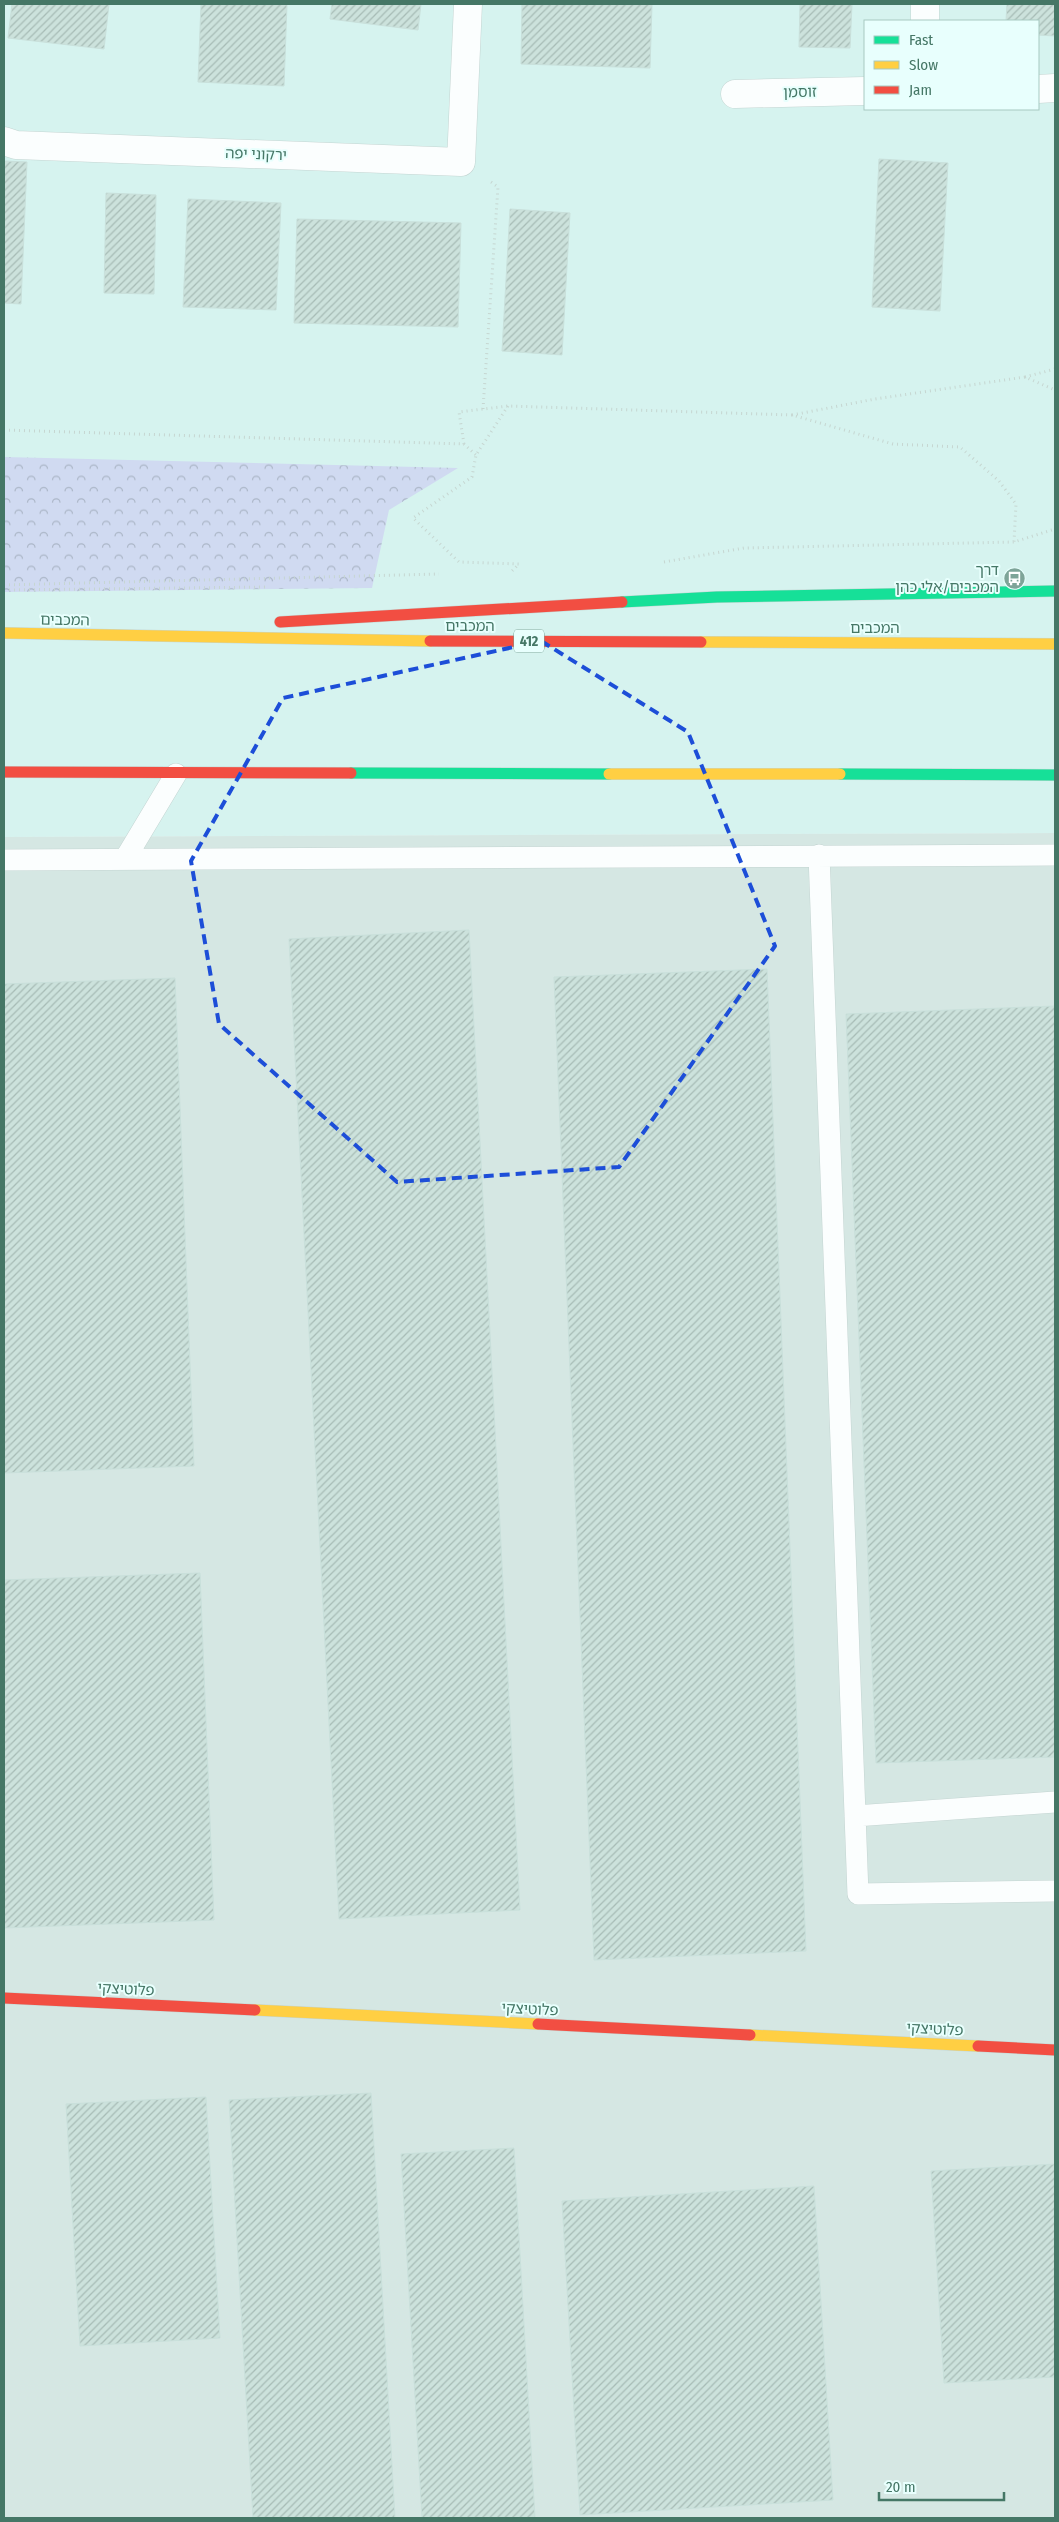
<svg xmlns="http://www.w3.org/2000/svg" width="1059" height="2522" viewBox="0 0 1059 2522" font-family="'Fira Sans Condensed','Noto Sans Hebrew',sans-serif">
<style>
.residential{fill:#d6f3ef;fill-rule:evenodd}
.industrial{fill:#d5e7e3}
.park{fill:url(#park-crowns)}
.building{fill:url(#building-hatch);stroke:#c9e0db}
.lines{fill:none;stroke-linecap:round;stroke-linejoin:round}
.lane-casing{stroke:#c4d5d2;stroke-width:22}
.street-casing{stroke:#c4d5d2;stroke-width:29}
.fast-casing{stroke:#c4d5d2;stroke-width:12}
.slow-casing{stroke:#c4d5d2;stroke-width:12}
.jam-casing{stroke:#c4d5d2;stroke-width:12}
.path{stroke:#c6d6d1;stroke-width:3;stroke-dasharray:1 4;stroke-linecap:butt}
.lane{stroke:#fbfefe;stroke-width:21}
.street{stroke:#fbfefe;stroke-width:28}
.fast{stroke:#16e098;stroke-width:11}
.slow{stroke:#ffcf43;stroke-width:11}
.jam{stroke:#f24e42;stroke-width:11}
.marked{fill:none;stroke:#1d4ed8;stroke-width:4;stroke-dasharray:10 6;stroke-linejoin:round}
.labels{text-anchor:middle;stroke-width:4;stroke-linejoin:round;paint-order:stroke}
.shield{fill:#e8fffd;stroke:#76a093;stroke-width:1}
.shield-label{font-size:14px;font-weight:bold;fill:#457766}
.street-label{font-size:15px;fill:#457766;stroke:#e8fffd}
.poi-label{font-size:15px;fill:#457766;stroke:#e8fffd;text-anchor:end}
</style>
<defs>
<pattern id="park-crowns" width="20" height="18" patternUnits="userSpaceOnUse" patternTransform="scale(1.25)"><rect width="20" height="18" fill="#d0daf1"/><path d="M2 6a3 3 0 1 1 6 0M12 15a3 3 0 1 1 6 0" fill="none" stroke="#abb6c7"/></pattern>
<pattern id="building-hatch" width="6" height="6" patternUnits="userSpaceOnUse" patternTransform="scale(1.25)"><rect width="6" height="6" fill="#cce2dc"/><path d="M-1 1l2-2M0 6l6-6M5 7l2-2" fill="none" stroke="#a7bcb6"/></pattern>
</defs>
<rect width="100%" height="100%" fill="#e7f7f5"/>
<path class="residential" d="M4 4H1055V833L4 837ZM865 21H1038V109H865Z"/>
<path class="industrial" d="M1055 833V2518H4V837Z"/>
<path class="park" d="M4 457 458 468 389 510 372 588 4 592Z"/>
<path class="building" d="M12 4H109L104 49 8 38Z
M201 4H287L284 86 198 82Z
M332 4H421L418 30 330 19Z
M522 4H652L650 68 521 64Z
M800 4H852L850 48 799 47Z
M1007 4H1055V36L1038 35V21H1006Z
M879 159 948 163 940 311 872 307Z
M4 161 27 162 21 304 4 303Z
M106 193 156 195 154 294 104 293Z
M188 199 281 203 276 310 183 307Z
M510 209 570 213 562 355 502 351Z
M297 219 461 223 458 327 294 323Z
M469 930 520 1910 339 1919 289 939Z
M767 969 806 1951 594 1960 554 977Z
M175 978 194 1466 4 1473V984Z
M1055 1006V1757L876 1763 846 1014Z
M200 1573 214 1920 4 1928V1580Z
M371 2093 395 2518H253L229 2100Z
M206 2097 220 2338 80 2346 66 2104Z
M514 2148 535 2518H422L401 2154Z
M1055 2164V2377L944 2383 931 2171Z
M814 2186 833 2500 580 2515 562 2201Z"/>
<g class="lines">
<defs>
<path id="lane" d="M819 855 858 1894 1055 1891
M125 859 176 774
M4 860 1055 855
M855 1816 1055 1802"/>
<path id="street" d="M925 4V21
M1038 89 1055 88
M735 94 865 91
M4 141 16 145 461 162 468 4"/>
<path id="fast" d="M622 602 717 597 1055 591
M351 773 609 774
M840 774 1055 775"/>
<path id="slow" d="M4 633 430 641
M701 642 1055 644
M609 774H840
M255 2010 538 2024
M750 2035 978 2046"/>
<path id="jam" d="M280 622 622 602
M430 641 701 642
M4 772 351 773
M4 1998 255 2010
M538 2024 750 2035
M978 2046 1055 2050"/>
</defs>
<use href="#lane" class="lane-casing"/>
<use href="#street" class="street-casing"/>
<use href="#fast" class="fast-casing"/>
<use href="#slow" class="slow-casing"/>
<use href="#jam" class="jam-casing"/>
<path class="path" d="M1025 377 1055 369
M508 406 476 455 472 477 413 518 459 562 519 564 510 573
M483 409 498 187 491 182
M792 415 875 399 1025 377 1055 390
M4 430 464 444 476 455
M464 444 459 412 508 406 792 415 893 444 960 447 999 481 1016 504 1014 542
M664 562 744 548 1014 542 1055 529
M4 585 439 574
M4 590 268 587"/>
<use href="#lane" class="lane"/>
<use href="#street" class="street"/>
<use href="#fast" class="fast"/>
<use href="#slow" class="slow"/>
<use href="#jam" class="jam"/>
</g>
<path class="marked" d="M541 641 688 732 775 946 619 1167 397 1182 219 1024 191 861 283 698Z"/>
<defs>
<symbol id="bus-disc" viewBox="-11 -11 22 22"><circle r="9.5" fill="#7ea498" stroke="#e8fffd"/><path d="M-5-6H5V4H4V6H2V4H-2V6H-4V4H-5ZM-3.5-4V0h7V-4ZM-3.5 1.2v1.5H-2V1.2ZM2 1.2v1.5H3.5V1.2Z" fill="#fff"/></symbol>
</defs>
<g fill-rule="evenodd">
<use href="#bus-disc" x="1002" y="566" width="25" height="25"/>
</g>
<g class="labels">
<rect class="shield" x="514" y="629.5" width="30" height="23" rx="4"/>
<g class="shield-label">
<text x="529" y="646">412</text>
</g>
<g class="street-label">
<text transform="translate(800 92) rotate(-1)" y="5">זוסמן</text>
<text transform="translate(256 154) rotate(2)" y="5">ירקוני יפה</text>
<text transform="translate(65 620) rotate(1)" y="5">המכבים</text>
<text x="470" y="631">המכבים</text>
<text x="875" y="633">המכבים</text>
<text transform="translate(126 1989) rotate(3)" y="5">פלוטיצקי</text>
<text transform="translate(530 2009) rotate(3)" y="5">פלוטיצקי</text>
<text transform="translate(935 2029) rotate(3)" y="5">פלוטיצקי</text>
</g>
<g class="poi-label">
<text x="999" y="575">דרך<tspan x="999" dy="17">המכבים/אלי כהן</tspan></text>
</g>
</g>
<rect width="1059" height="2522" fill="none" stroke="#457766" stroke-width="10"/>
<rect x="864" y="20" width="175" height="90" fill="#e8fffd" stroke="#a7c9c1"/>
<rect x="874" y="36" width="25" height="8" fill="#16e098" stroke="#a7c9c1"/>
<text x="909" y="45" font-size="15" fill="#457766">Fast</text>
<rect x="874" y="61" width="25" height="8" fill="#ffcf43" stroke="#a7c9c1"/>
<text x="909" y="70" font-size="15" fill="#457766">Slow</text>
<rect x="874" y="86" width="25" height="8" fill="#f24e42" stroke="#a7c9c1"/>
<text x="909" y="95" font-size="15" fill="#457766">Jam</text>
<path d="M879 2492v8h125v-8" fill="none" stroke="#457766" stroke-width="2.5"/>
<text x="886" y="2492" font-size="15" fill="#457766" stroke="#e8fffd" stroke-width="4" paint-order="stroke">20 m</text>
</svg>
